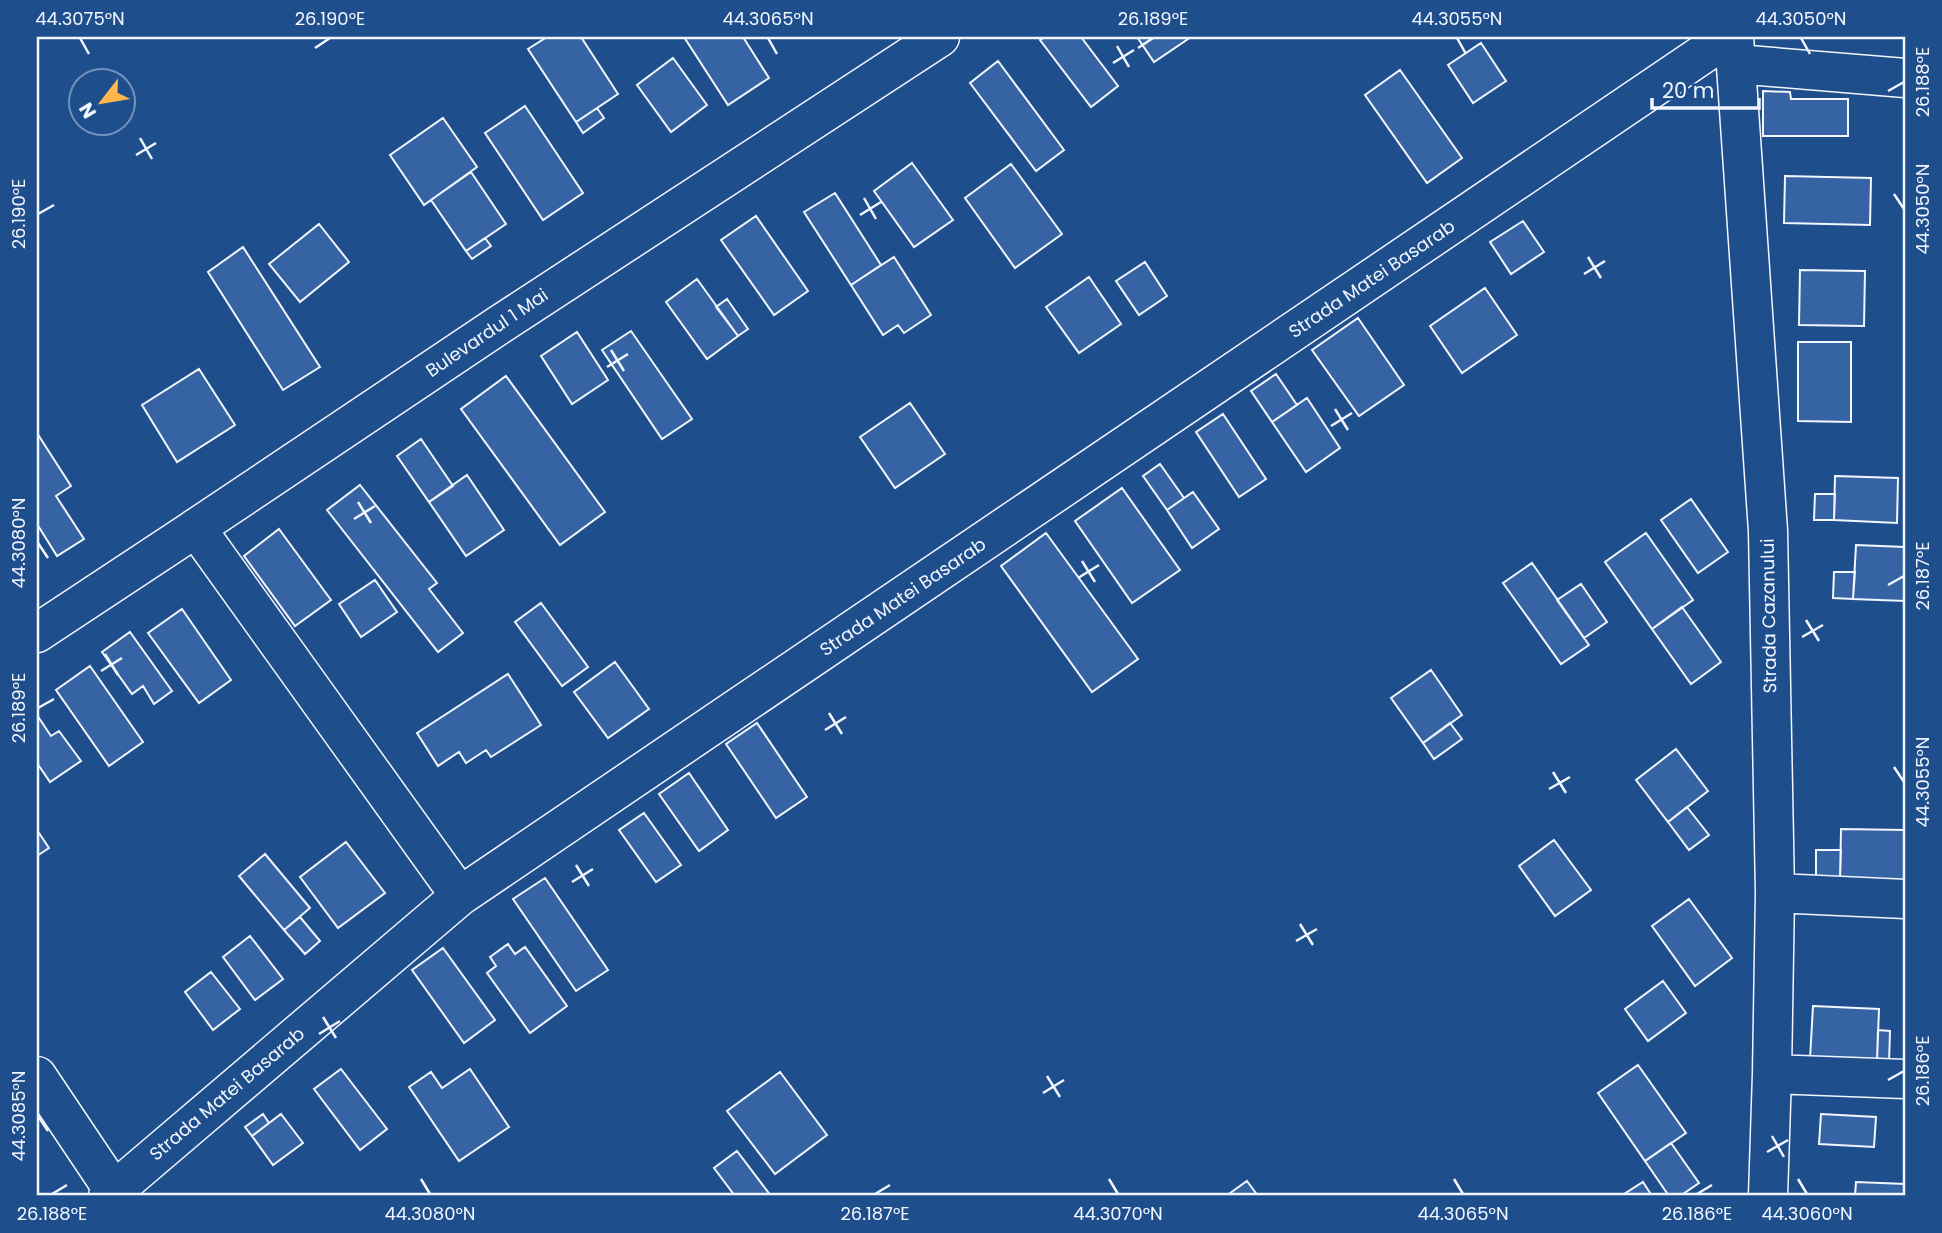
<svg xmlns="http://www.w3.org/2000/svg" width="1942" height="1233" viewBox="0 0 1942 1233" font-family="Poppins,sans-serif">
<style>
.building{fill:#3563a3;stroke:#f2f6ff;stroke-width:2}
.lines{fill:none;stroke-linecap:round;stroke-linejoin:round}
.minor-casing{stroke:#f2f6ff;stroke-width:41}
.major-casing{stroke:#f2f6ff;stroke-width:41}
.minor{stroke:#1f4e8c;stroke-width:38}
.major{stroke:#1f4e8c;stroke-width:38}
.ticks{fill:none;stroke:#f2f6ff;stroke-width:2.5}
.labels{text-anchor:middle;stroke-width:5;stroke-linejoin:round;paint-order:stroke}
.street-label{font-size:18px;fill:#f2f6ff;stroke:#1f4e8c}
.neatline{fill:none;stroke:#f2f6ff;stroke-width:2.5}
.ticks-label{font-size:18px;text-anchor:middle;fill:#f2f6ff}
</style>
<rect width="100%" height="100%" fill="#1f4e8c"/>
<path class="building" d="M547 37H581L618 94 576 122 528 49Z
M684 37H743L769 78 728 105Z
M1045 37H1081L1118 86 1091 107 1040 40Z
M1137 37H1191L1154 62Z
M1481 43 1506 81 1473 103 1448 65Z
M673 58 707 105 671 132 637 85Z
M998 61 1064 150 1036 171 970 83Z
M1400 70 1462 158 1427 183 1365 95Z
M1763 91 1790 92 1791 99H1848V136H1763Z
M525 106 583 193 543 220 485 133Z
M597 108 604 118 583 133 576 122Z
M443 118 477 167 424 205 390 155Z
M912 163 953 220 914 247 874 191Z
M1011 164 1062 234 1015 268 965 198Z
M471 172 506 224 466 251 431 200Z
M1785 176 1871 178 1870 225 1784 223Z
M835 193 881 265 851 285 804 212Z
M756 216 808 291 774 315 721 240Z
M1523 221 1544 252 1511 274 1490 242Z
M319 224 349 262 300 302 269 264Z
M485 238 491 246 472 259 466 251Z
M243 247 320 367 283 390 208 272Z
M894 257 931 315 904 333 898 325 883 335 851 285Z
M1145 262 1167 296 1139 315 1116 281Z
M1800 270 1865 271 1864 326 1799 325Z
M1089 277 1121 324 1079 353 1046 307Z
M697 279 738 336 707 359 666 302Z
M1485 288 1517 335 1462 373 1430 326Z
M727 299 748 329 738 336 716 307Z
M1358 318 1404 385 1359 416 1312 350Z
M631 331 692 419 662 439 602 350Z
M577 332 608 380 572 404 541 356Z
M1798 342H1851V422L1798 421Z
M199 369 235 425 177 462 142 405Z
M1276 374 1297 405 1272 422 1251 391Z
M506 376 605 512 560 545 461 409Z
M1307 398 1340 448 1306 472 1272 422Z
M910 403 945 454 895 488 860 437Z
M1223 414 1266 479 1239 497 1196 432Z
M37 433 71 486 56 496 84 539 57 556 37 524Z
M421 439 453 486 429 502 397 456Z
M1160 464 1184 498 1167 510 1143 476Z
M467 475 504 530 466 556 429 502Z
M1835 476 1898 478 1897 523 1834 520Z
M360 485 437 583 429 589 463 633 438 652 327 510Z
M1122 488 1180 570 1132 603 1075 521Z
M1193 492 1219 529 1192 548 1167 510Z
M1815 494H1835L1834 520H1814Z
M1691 499 1728 552 1698 573 1661 520Z
M279 529 331 600 295 626 244 556Z
M1046 533 1138 659 1092 692 1001 566Z
M1646 533 1693 600 1652 629 1605 562Z
M1856 545 1905 547V601L1853 599Z
M1532 563 1589 645 1561 664 1503 583Z
M1834 572H1855L1853 599 1833 598Z
M375 580 397 612 361 637 339 604Z
M1581 584 1607 622 1584 638 1557 600Z
M541 603 588 667 562 686 515 622Z
M1682 607 1721 662 1691 684 1652 629Z
M182 609 231 680 199 703 148 633Z
M130 632 172 691 154 704 143 686 132 694 102 652Z
M615 662 649 709 608 738 574 692Z
M90 666 143 742 109 766 56 690Z
M1431 670 1462 715 1423 743 1391 698Z
M508 674 541 725 491 757 486 750 466 763 459 752 438 766 417 733Z
M37 715 51 736 59 731 81 761 50 782 37 763Z
M757 723 807 797 776 818 726 744Z
M1450 723 1462 739 1434 759 1423 743Z
M1676 749 1708 791 1668 822 1636 780Z
M689 773 728 830 699 851 659 794Z
M1687 807 1709 835 1689 850 1668 822Z
M644 813 681 865 656 882 619 830Z
M1841 829 1905 830V881L1840 880Z
M37 830 49 848 37 856Z
M1554 840 1591 890 1555 916 1519 866Z
M346 842 385 893 338 928 300 877Z
M1816 850H1841L1840 880H1816Z
M265 854 310 908 284 930 239 876Z
M545 878 608 970 576 991 513 899Z
M1689 899 1732 958 1695 986 1652 926Z
M300 917 320 941 305 954 284 930Z
M250 936 283 979 255 1000 223 957Z
M508 944 515 954 525 947 567 1006 530 1033 487 973 496 966 490 957Z
M443 948 495 1020 464 1043 412 970Z
M211 972 240 1009 213 1030 185 992Z
M1663 981 1686 1013 1648 1041 1625 1009Z
M1813 1006 1879 1009 1877 1062 1810 1059Z
M1878 1030 1890 1031 1889 1063 1877 1062Z
M1638 1065 1686 1133 1645 1161 1598 1093Z
M341 1069 387 1129 360 1150 314 1089Z
M470 1069 509 1127 459 1161 409 1087 431 1072 442 1088Z
M780 1072 827 1135 775 1174 727 1111Z
M263 1114 269 1123 252 1136 245 1127Z
M281 1114 303 1143 273 1165 252 1136Z
M1821 1114 1876 1117 1874 1147 1819 1144Z
M1671 1143 1699 1183 1680 1196H1669L1645 1161Z
M737 1151 771 1196H735L714 1168Z
M1247 1181 1258 1196H1226Z
M1643 1182 1652 1196H1621Z
M1856 1182 1905 1184V1196H1855Z
M1796 1194 1855 1196H1796Z"/>
<g class="lines">
<defs>
<path id="minor" d="M1734 37 1768 531 1775 893 1772 1074 1768 1196
M1736 64 1905 78
M196 528 460 896
M1775 893 1905 899
M1772 1074 1905 1079
M37 1076 114 1191
M108 1196 460 896 1728 37"/>
<path id="major" d="M37 633 196 528 499 325 940 37"/>
</defs>
<use href="#minor" class="minor-casing"/>
<use href="#major" class="major-casing"/>
<use href="#minor" class="minor"/>
<use href="#major" class="major"/>
</g>
<path class="ticks" d="M80 38 89 54M768 38 777 54M1457 38 1466 54M1801 38 1810 54M1117 46 1129 67M315 48 330 38M1138 48 1153 38M1113 63 1134 50M1888 91 1904 82M140 138 152 159M136 155 156 143M1894 194 1904 209M864 198 876 219M38 214 54 205M860 215 881 202M1588 257 1601 278M1584 274 1605 261M611 350 624 371M607 367 628 354M1335 409 1348 430M1331 426 1352 413M358 502 371 523M354 519 375 506M38 543 48 558M1082 561 1095 582M1078 578 1099 565M1888 585 1904 576M1806 620 1819 641M1802 637 1823 625M105 654 118 675M101 671 122 658M38 708 54 699M829 713 842 734M825 730 846 717M1894 767 1904 782M1553 772 1566 793M1549 789 1570 777M576 865 589 886M572 882 593 869M1300 924 1313 945M1296 941 1317 929M323 1017 336 1038M319 1034 340 1021M1047 1076 1060 1097M1888 1080 1904 1071M1043 1093 1064 1080M38 1116 48 1131M1772 1136 1784 1157M1767 1152 1788 1140M421 1179 430 1194M1109 1179 1118 1194M1454 1179 1463 1194M1798 1179 1807 1194M52 1194 67 1185M875 1194 890 1185M1697 1194 1712 1185"/>
<g class="labels">
<g class="street-label">
<text transform="translate(1372 279) rotate(-34)" y="6">Strada Matei Basarab</text>
<text transform="translate(487 333) rotate(-34)" y="6">Bulevardul 1 Mai</text>
<text transform="translate(903 597) rotate(-34)" y="6">Strada Matei Basarab</text>
<text transform="translate(1769 616) rotate(-91)" y="6">Strada Cazanului</text>
<text transform="translate(227 1094) rotate(-40)" y="6">Strada Matei Basarab</text>
</g>
</g>
<rect width="1942" height="1233" fill="none" stroke="#1f4e8c" stroke-width="77"/>
<g transform="translate(102 102) rotate(239)"><circle r="33" fill="#1f4e8c" stroke="#7391ba" stroke-width="2"/>
<path d="M0-5L12 26L0 18L-12 26Z" fill="#ffb74d"/>
<text y="-10" font-size="19" font-weight="bold" text-anchor="middle" fill="#f2f6ff">N</text>
</g>
<path d="M1652 98v10h107v-10" fill="none" stroke="#f2f6ff" stroke-width="3.5"/>
<text x="1662" y="98" font-size="21" fill="#f2f6ff" stroke="#1f4e8c" stroke-width="5" paint-order="stroke">20 m</text>
<rect x="38" y="38" width="1866" height="1156" class="neatline"/>
<g class="ticks-label">
<text x="80" y="25">44.3075°N</text>
<text x="330" y="25">26.190°E</text>
<text x="768" y="25">44.3065°N</text>
<text x="1153" y="25">26.189°E</text>
<text x="1457" y="25">44.3055°N</text>
<text x="1801" y="25">44.3050°N</text>
<text transform="translate(1923 82) rotate(-90)" y="6">26.188°E</text>
<text transform="translate(1923 209) rotate(-90)" y="6">44.3050°N</text>
<text transform="translate(19 214) rotate(-90)" y="6">26.190°E</text>
<text transform="translate(19 543) rotate(-90)" y="6">44.3080°N</text>
<text transform="translate(1923 576) rotate(-90)" y="6">26.187°E</text>
<text transform="translate(19 708) rotate(-90)" y="6">26.189°E</text>
<text transform="translate(1923 782) rotate(-90)" y="6">44.3055°N</text>
<text transform="translate(1923 1071) rotate(-90)" y="6">26.186°E</text>
<text transform="translate(19 1116) rotate(-90)" y="6">44.3085°N</text>
<text x="52" y="1220">26.188°E</text>
<text x="430" y="1220">44.3080°N</text>
<text x="875" y="1220">26.187°E</text>
<text x="1118" y="1220">44.3070°N</text>
<text x="1463" y="1220">44.3065°N</text>
<text x="1697" y="1220">26.186°E</text>
<text x="1807" y="1220">44.3060°N</text>
</g>
</svg>
